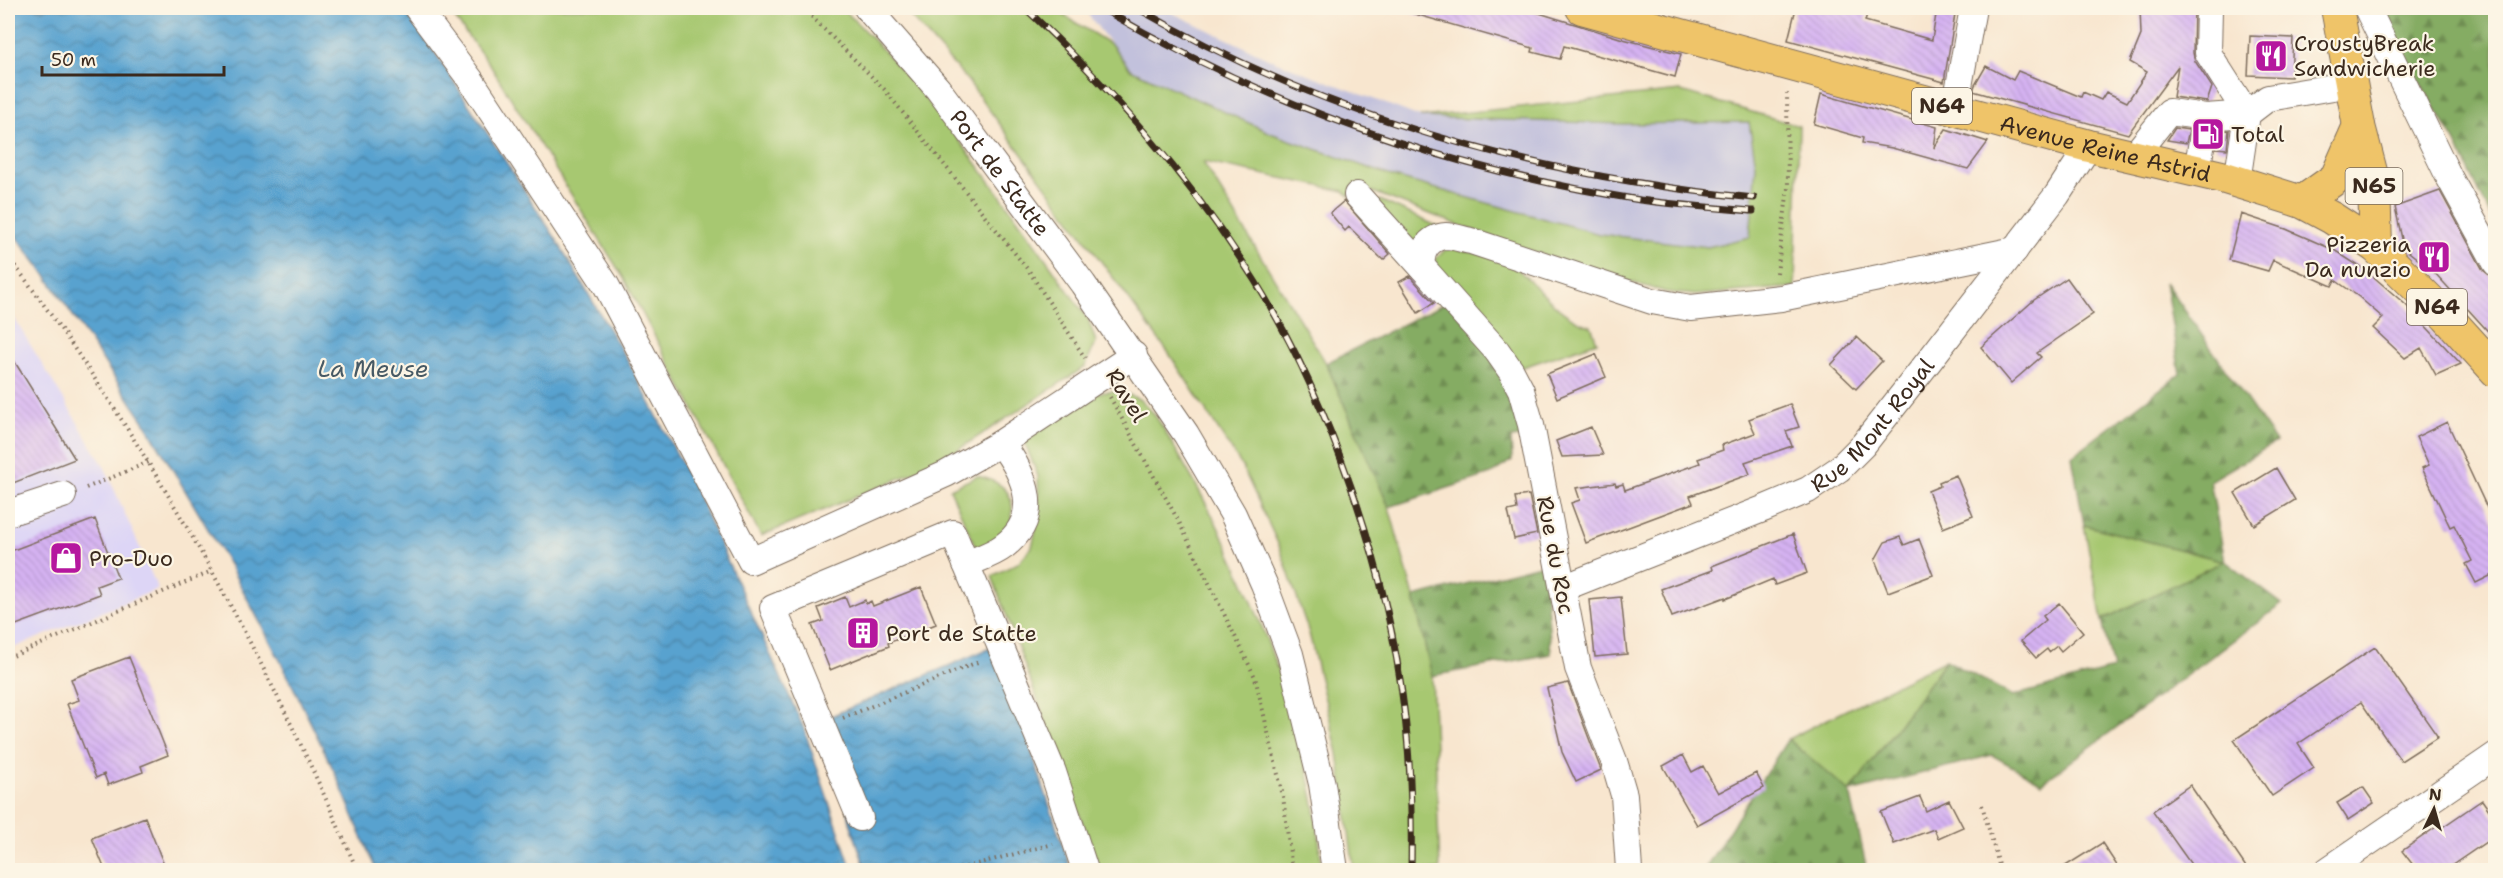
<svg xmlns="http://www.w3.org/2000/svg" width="2503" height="878" viewBox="0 0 2503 878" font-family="'Shantell Sans',sans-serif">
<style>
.built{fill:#ddd5f6}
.railway{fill:#c2c1dc}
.grass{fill:#a7c871;stroke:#717948;stroke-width:1.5}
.forest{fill:url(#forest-firs);stroke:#606b40;stroke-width:1.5}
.water{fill:url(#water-waves);stroke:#4a6676;stroke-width:1.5}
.building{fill:url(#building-back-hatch)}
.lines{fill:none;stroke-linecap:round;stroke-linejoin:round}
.minor-casing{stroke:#7d6c5c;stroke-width:28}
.major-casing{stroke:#7d6c5c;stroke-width:34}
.path{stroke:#7d6c5c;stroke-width:4;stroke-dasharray:1.5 4.5;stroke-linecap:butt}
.minor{stroke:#fff;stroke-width:26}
.major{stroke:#efc469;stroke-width:32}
.rail-casing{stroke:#3b2a1e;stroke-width:7}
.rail{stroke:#fcf5e5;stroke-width:4.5;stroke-dasharray:14;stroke-linecap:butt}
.labels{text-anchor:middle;stroke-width:4.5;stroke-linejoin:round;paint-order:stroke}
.shield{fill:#fcf5e5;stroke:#75675a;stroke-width:1.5}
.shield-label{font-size:21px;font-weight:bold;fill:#3b2a1e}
.poi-label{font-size:22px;fill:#3b2a1e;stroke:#fcf5e5;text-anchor:start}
.street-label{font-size:22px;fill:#3b2a1e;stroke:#fcf5e5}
.water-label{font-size:24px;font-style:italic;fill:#475a65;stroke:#fcf5e5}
</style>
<defs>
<pattern id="forest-firs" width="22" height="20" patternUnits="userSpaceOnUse" patternTransform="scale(1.5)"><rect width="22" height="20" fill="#85ac63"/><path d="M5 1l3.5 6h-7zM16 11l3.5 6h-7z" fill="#6e8c51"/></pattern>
<pattern id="water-waves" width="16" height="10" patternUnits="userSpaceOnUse" patternTransform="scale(1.5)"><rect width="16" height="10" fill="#58a2cf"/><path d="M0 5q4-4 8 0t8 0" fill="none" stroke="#4a84a7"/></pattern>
<pattern id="building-back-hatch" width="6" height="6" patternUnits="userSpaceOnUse" patternTransform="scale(1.5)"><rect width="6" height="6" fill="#d5b2f2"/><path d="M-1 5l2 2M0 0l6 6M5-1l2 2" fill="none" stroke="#b899cf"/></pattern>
</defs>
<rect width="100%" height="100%" fill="#fcf5e5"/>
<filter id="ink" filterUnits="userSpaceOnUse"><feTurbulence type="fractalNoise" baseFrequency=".0167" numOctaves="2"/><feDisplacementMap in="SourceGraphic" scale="12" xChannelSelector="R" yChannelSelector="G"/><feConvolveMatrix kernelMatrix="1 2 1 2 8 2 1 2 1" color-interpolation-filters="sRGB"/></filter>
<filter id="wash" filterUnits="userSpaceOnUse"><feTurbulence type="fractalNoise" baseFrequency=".008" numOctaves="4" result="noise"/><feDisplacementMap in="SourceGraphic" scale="24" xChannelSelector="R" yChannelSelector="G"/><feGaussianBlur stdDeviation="1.35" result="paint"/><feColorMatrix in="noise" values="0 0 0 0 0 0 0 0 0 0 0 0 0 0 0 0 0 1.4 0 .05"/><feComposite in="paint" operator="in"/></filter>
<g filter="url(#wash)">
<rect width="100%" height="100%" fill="#f8e6cf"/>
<path class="built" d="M8 308 104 466 158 589 8 650Z"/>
<path class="railway" d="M1083 8H1162L1274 61 1420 117 1623 124 1749 121 1756 165 1751 237 1708 247 1599 234 1394 177 1273 134 1130 69Z"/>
<path class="grass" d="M447 8H842C937 100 1012 211 1088 319L1096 342 1085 367 939 462 761 536 623 277 490 65Z
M903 8H1052L1112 45 1130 69 1273 134 1394 177 1599 234 1708 247 1750 237 1756 165 1749 122 1623 124 1420 117 1681 91 1799 126 1795 287 1695 295 1666 292 1595 272 1495 239 1355 185 1349 196 1344 191 1203 162 1326 363 1389 507 1414 597 1432 676 1440 870H1354L1338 753 1309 633 1280 548 1242 466 1168 352 968 81Z
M1380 200 1443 229 1415 250 1375 207Z
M1447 249C1461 249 1499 256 1511 264 1538 284 1558 318 1591 326L1597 342 1520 368 1437 268 1436 257Z
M1119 391C1125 394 1135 396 1140 400 1156 412 1167 435 1177 452 1231 542 1273 644 1301 745 1312 786 1319 828 1322 870H1100L992 576 1018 563 1032 547 1039 515 1038 476 1024 441 1094 393Z
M977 476C1010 483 1017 499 1010 531L977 550 950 489Z
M2084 525 2225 561 2102 620Z
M1946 660 1849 793 1788 739Z"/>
<path class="forest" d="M2375 8H2495V221H2493L2455 141Z
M2165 282 2276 442 2210 481 2225 561 2282 604 2042 783 1992 755 1850 792 1867 870H1704L1788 739 1850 792 1946 660 2013 696 2113 669 2102 620 2224 561 2084 525 2072 456 2180 374Z
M1447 302 1511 371 1527 436 1511 438 1512 460 1491 474 1389 507 1326 363Z
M1544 564 1551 654 1432 676 1414 597Z"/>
<path class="water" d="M8 8H402L430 45 556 239 629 363 690 479 803 726 852 870H376L335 773 283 666 230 566 145 423 47 277 8 226Z
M990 648 1024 729 1071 870H866L850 822 831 716Z"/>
<g id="blocks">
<path class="building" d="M1411 8H1523L1623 39 1681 54 1675 77 1564 46 1560 59 1532 52 1533 48 1411 13Z
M1796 8H1843L1867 14 1865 21 1932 40 1937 8H1956L1944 82 1788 40Z
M2140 8H2194L2193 53 2195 61 2212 87 2207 102 2173 97 2178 66 2128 134 1973 91 1975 85 1986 66 2013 80 2018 71 2081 97 2083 92 2101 100 2106 92 2127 102 2147 72 2130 62 2141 35Z
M2250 36 2293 38 2291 77 2248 75Z
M1821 94 1937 127 1934 148 1946 129 1988 142 1968 169 1892 148 1862 143 1863 138 1814 124Z
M2175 128 2189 130 2186 143 2167 140Z
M2229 130 2227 149 2216 148 2219 131Z
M2440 191 2483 270 2492 277 2496 284V340L2434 272 2404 248 2395 207Z
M1344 201 1390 254 1383 260 1349 227 1345 231 1330 213Z
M2241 214 2286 229 2334 250 2368 272 2406 305 2461 364 2436 375 2421 348 2405 358 2373 328 2383 318 2359 297 2335 280 2332 286 2273 260 2268 271 2229 260Z
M1410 276 1434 303 1418 313 1399 282Z
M2067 278 2093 314 2037 353 2041 357 2011 383 1981 347 2034 300Z
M1857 337 1882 361 1856 389 1831 365Z
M8 351 75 459 8 485Z
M1596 354 1606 377 1557 398 1547 374Z
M1790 404 1799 427 1786 431 1792 446 1745 462 1750 474 1690 496 1693 503 1586 543 1571 503 1580 500 1576 488 1615 483 1616 486 1623 484 1625 490 1700 463 1698 459 1723 450 1722 445 1755 433 1749 419Z
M2447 422 2496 527V573L2476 583 2466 564 2472 561 2454 525 2450 527 2422 468 2429 465 2416 437Z
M1591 427 1603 455 1562 457 1556 441Z
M2276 468 2295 500 2254 525 2235 493Z
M1956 475 1973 516 1943 528 1928 491 1940 486 1939 482Z
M1529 495 1537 534 1514 539 1508 511 1517 509 1515 497Z
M95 519 118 578 97 586 100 594 8 628V552Z
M1793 534 1807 573 1775 585 1773 579 1725 599V597L1672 617 1661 589 1713 570 1712 566Z
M1900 537 1904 545 1919 539 1933 575 1888 592 1875 560 1885 542Z
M921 587 936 624 888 643 889 646 830 670 812 625 823 621 818 608 845 597 849 607 865 600 866 604 871 601 873 606Z
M1621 597 1627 654 1595 657 1589 600Z
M2059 603 2083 632 2061 651 2057 646 2049 652 2047 649 2036 658 2021 641 2046 620 2043 616Z
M2375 647 2438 737 2401 761 2361 702 2298 744 2314 768 2272 796 2234 740Z
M129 657 168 755 141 766 143 772 108 785 104 774 96 778 67 704 79 700 71 679Z
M1568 683 1601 770 1576 782 1562 752 1547 688Z
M1683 755 1692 772 1703 766 1718 793 1756 773 1764 788 1697 825 1663 766Z
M2190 785 2248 870H2195L2153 811Z
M2363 787 2374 803 2348 820 2337 803Z
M1920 797 1926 811 1949 800 1963 827 1938 838 1934 829 1894 844 1881 812Z
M2482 800 2496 820V835L2445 870H2417L2402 851 2439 825 2441 828Z
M145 817 166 870H105L92 838Z
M2102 843 2120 870H2059Z"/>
</g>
</g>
<g filter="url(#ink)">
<use href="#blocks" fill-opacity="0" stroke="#7d6c5c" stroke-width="1.5"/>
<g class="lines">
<defs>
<g id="minor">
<path d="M417 8 470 79 606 285 751 561 946 474 1001 443 1134 355"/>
<path id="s1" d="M867 8 938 89 1083 284 1186 434 1233 514 1264 584 1290 654 1322 784 1335 870"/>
<path d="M2209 8 2208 53 2247 114 2268 98 2351 84"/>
<path d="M2367 8 2449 177 2496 263"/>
<path d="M1955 109 1973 8"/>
<path d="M2133 157 2169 112 2206 117"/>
<path d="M2197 171 2206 117 2247 114 2237 182"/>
<path d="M1357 195 1423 268"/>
<path d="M8 513 63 495"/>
<path d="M966 564C978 559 994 554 1004 546 1044 516 1025 475 1001 443"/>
<path id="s2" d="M1563 588 1763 509 1808 490 1839 469 1863 445 1929 361 2057 195 2089 146"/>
<path d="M860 818 773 608 953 533 1053 772 1085 870"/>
<path d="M1629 870 1624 795 1614 761 1578 668 1531 425 1521 390 1511 371 1497 351 1423 268C1418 253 1429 237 1446 236 1454 236 1464 240 1471 241L1652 301 1691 308 1781 298 2015 250"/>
<path d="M2328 870 2496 755"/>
</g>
<g id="major">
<path id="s3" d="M1582 8 2089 146 2222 177 2302 202 2332 218 2376 247 2447 317 2496 371"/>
<path d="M2337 8 2359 126 2374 183 2376 247"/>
<path d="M2302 202 2336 178 2359 126"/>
</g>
</defs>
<use href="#minor" class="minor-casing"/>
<use href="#major" class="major-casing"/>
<path class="path" d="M803 8 884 89 1029 271 1085 358
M8 256C150 445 265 653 357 870
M1777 273 1788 188 1787 93
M1110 397 1179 522 1255 677 1283 796 1292 870
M86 488 149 462
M8 658 212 571
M843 718 980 661
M1982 805 1999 865 2005 870
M954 870 1053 844"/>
<use href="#minor" class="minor"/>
<use href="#major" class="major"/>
<defs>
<path id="rail" d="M1025 8C1112 89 1191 180 1255 281 1329 400 1388 570 1404 709 1411 763 1412 817 1411 870
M1101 8C1268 106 1449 170 1640 200 1678 205 1716 208 1753 211
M1137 8C1327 118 1537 176 1754 198"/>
</defs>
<use href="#rail" class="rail-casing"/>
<use href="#rail" class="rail"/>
</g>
</g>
<defs>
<symbol id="restaurant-square" viewBox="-11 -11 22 22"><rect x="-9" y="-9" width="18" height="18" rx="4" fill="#b5179e" stroke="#fcf5e5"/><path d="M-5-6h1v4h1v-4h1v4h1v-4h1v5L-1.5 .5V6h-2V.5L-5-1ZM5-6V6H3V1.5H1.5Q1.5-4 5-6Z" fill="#fff"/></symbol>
<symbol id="fuel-square" viewBox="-11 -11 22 22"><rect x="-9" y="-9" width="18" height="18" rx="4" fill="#b5179e" stroke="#fcf5e5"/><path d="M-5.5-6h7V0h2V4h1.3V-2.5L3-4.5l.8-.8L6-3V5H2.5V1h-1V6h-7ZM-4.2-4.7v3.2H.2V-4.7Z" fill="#fff"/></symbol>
<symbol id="shop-square" viewBox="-11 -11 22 22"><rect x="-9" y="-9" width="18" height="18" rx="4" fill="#b5179e" stroke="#fcf5e5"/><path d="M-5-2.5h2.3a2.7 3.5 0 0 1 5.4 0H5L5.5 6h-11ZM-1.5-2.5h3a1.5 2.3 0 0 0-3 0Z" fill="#fff"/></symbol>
<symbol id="building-square" viewBox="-11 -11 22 22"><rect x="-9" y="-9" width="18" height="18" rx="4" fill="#b5179e" stroke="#fcf5e5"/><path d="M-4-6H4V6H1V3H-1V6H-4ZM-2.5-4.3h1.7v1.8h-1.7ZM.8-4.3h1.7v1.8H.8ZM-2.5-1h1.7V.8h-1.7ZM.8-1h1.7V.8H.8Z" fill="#fff"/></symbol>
</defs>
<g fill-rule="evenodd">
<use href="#restaurant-square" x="2252" y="37" width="38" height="38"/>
<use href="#fuel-square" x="2189" y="115" width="38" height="38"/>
<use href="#restaurant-square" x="2415" y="238" width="38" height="38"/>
<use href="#shop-square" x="47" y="539" width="38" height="38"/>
<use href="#building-square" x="844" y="614" width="38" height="38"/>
</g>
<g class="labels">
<g class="shield">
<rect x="1912" y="88" width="60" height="36" rx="4.5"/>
<rect x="2345.5" y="168" width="57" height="36" rx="4.5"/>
<rect x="2407" y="289" width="60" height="36" rx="4.5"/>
</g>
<g class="shield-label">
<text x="1942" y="113">N64</text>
<text x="2374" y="193">N65</text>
<text x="2437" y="314">N64</text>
</g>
<g class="poi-label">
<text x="2294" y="51">CroustyBreak<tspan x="2294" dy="25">Sandwicherie</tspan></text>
<text x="2231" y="142">Total</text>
<text x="2411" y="252" text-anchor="end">Pizzeria<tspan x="2411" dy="25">Da nunzio</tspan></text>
<text x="89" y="566">Pro-Duo</text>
<text x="886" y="641">Port de Statte</text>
</g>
<g class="street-label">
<text dy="8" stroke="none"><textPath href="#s3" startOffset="542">Avenue Reine Astrid</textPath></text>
<text dy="8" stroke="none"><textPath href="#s1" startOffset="212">Port de Statte</textPath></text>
<text transform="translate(1127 395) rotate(59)" y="8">Ravel</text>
<text dy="8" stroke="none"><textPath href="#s2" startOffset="356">Rue Mont Royal</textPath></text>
<text transform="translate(1556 555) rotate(79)" y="8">Rue du Roc</text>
</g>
<g class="water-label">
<text x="373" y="377">La Meuse</text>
</g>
</g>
<rect width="2503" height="878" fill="none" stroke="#fcf5e5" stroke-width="30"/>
<g transform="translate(2434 809) rotate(5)" stroke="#fcf5e5" stroke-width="4.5" paint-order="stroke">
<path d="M0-4.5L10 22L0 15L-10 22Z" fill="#3b2a1e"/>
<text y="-9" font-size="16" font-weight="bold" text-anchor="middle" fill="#3b2a1e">N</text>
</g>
<path d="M42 66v9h182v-9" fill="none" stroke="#3b2a1e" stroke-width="3"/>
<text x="51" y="66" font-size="18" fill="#3b2a1e" stroke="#fcf5e5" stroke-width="4.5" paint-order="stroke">50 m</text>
</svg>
